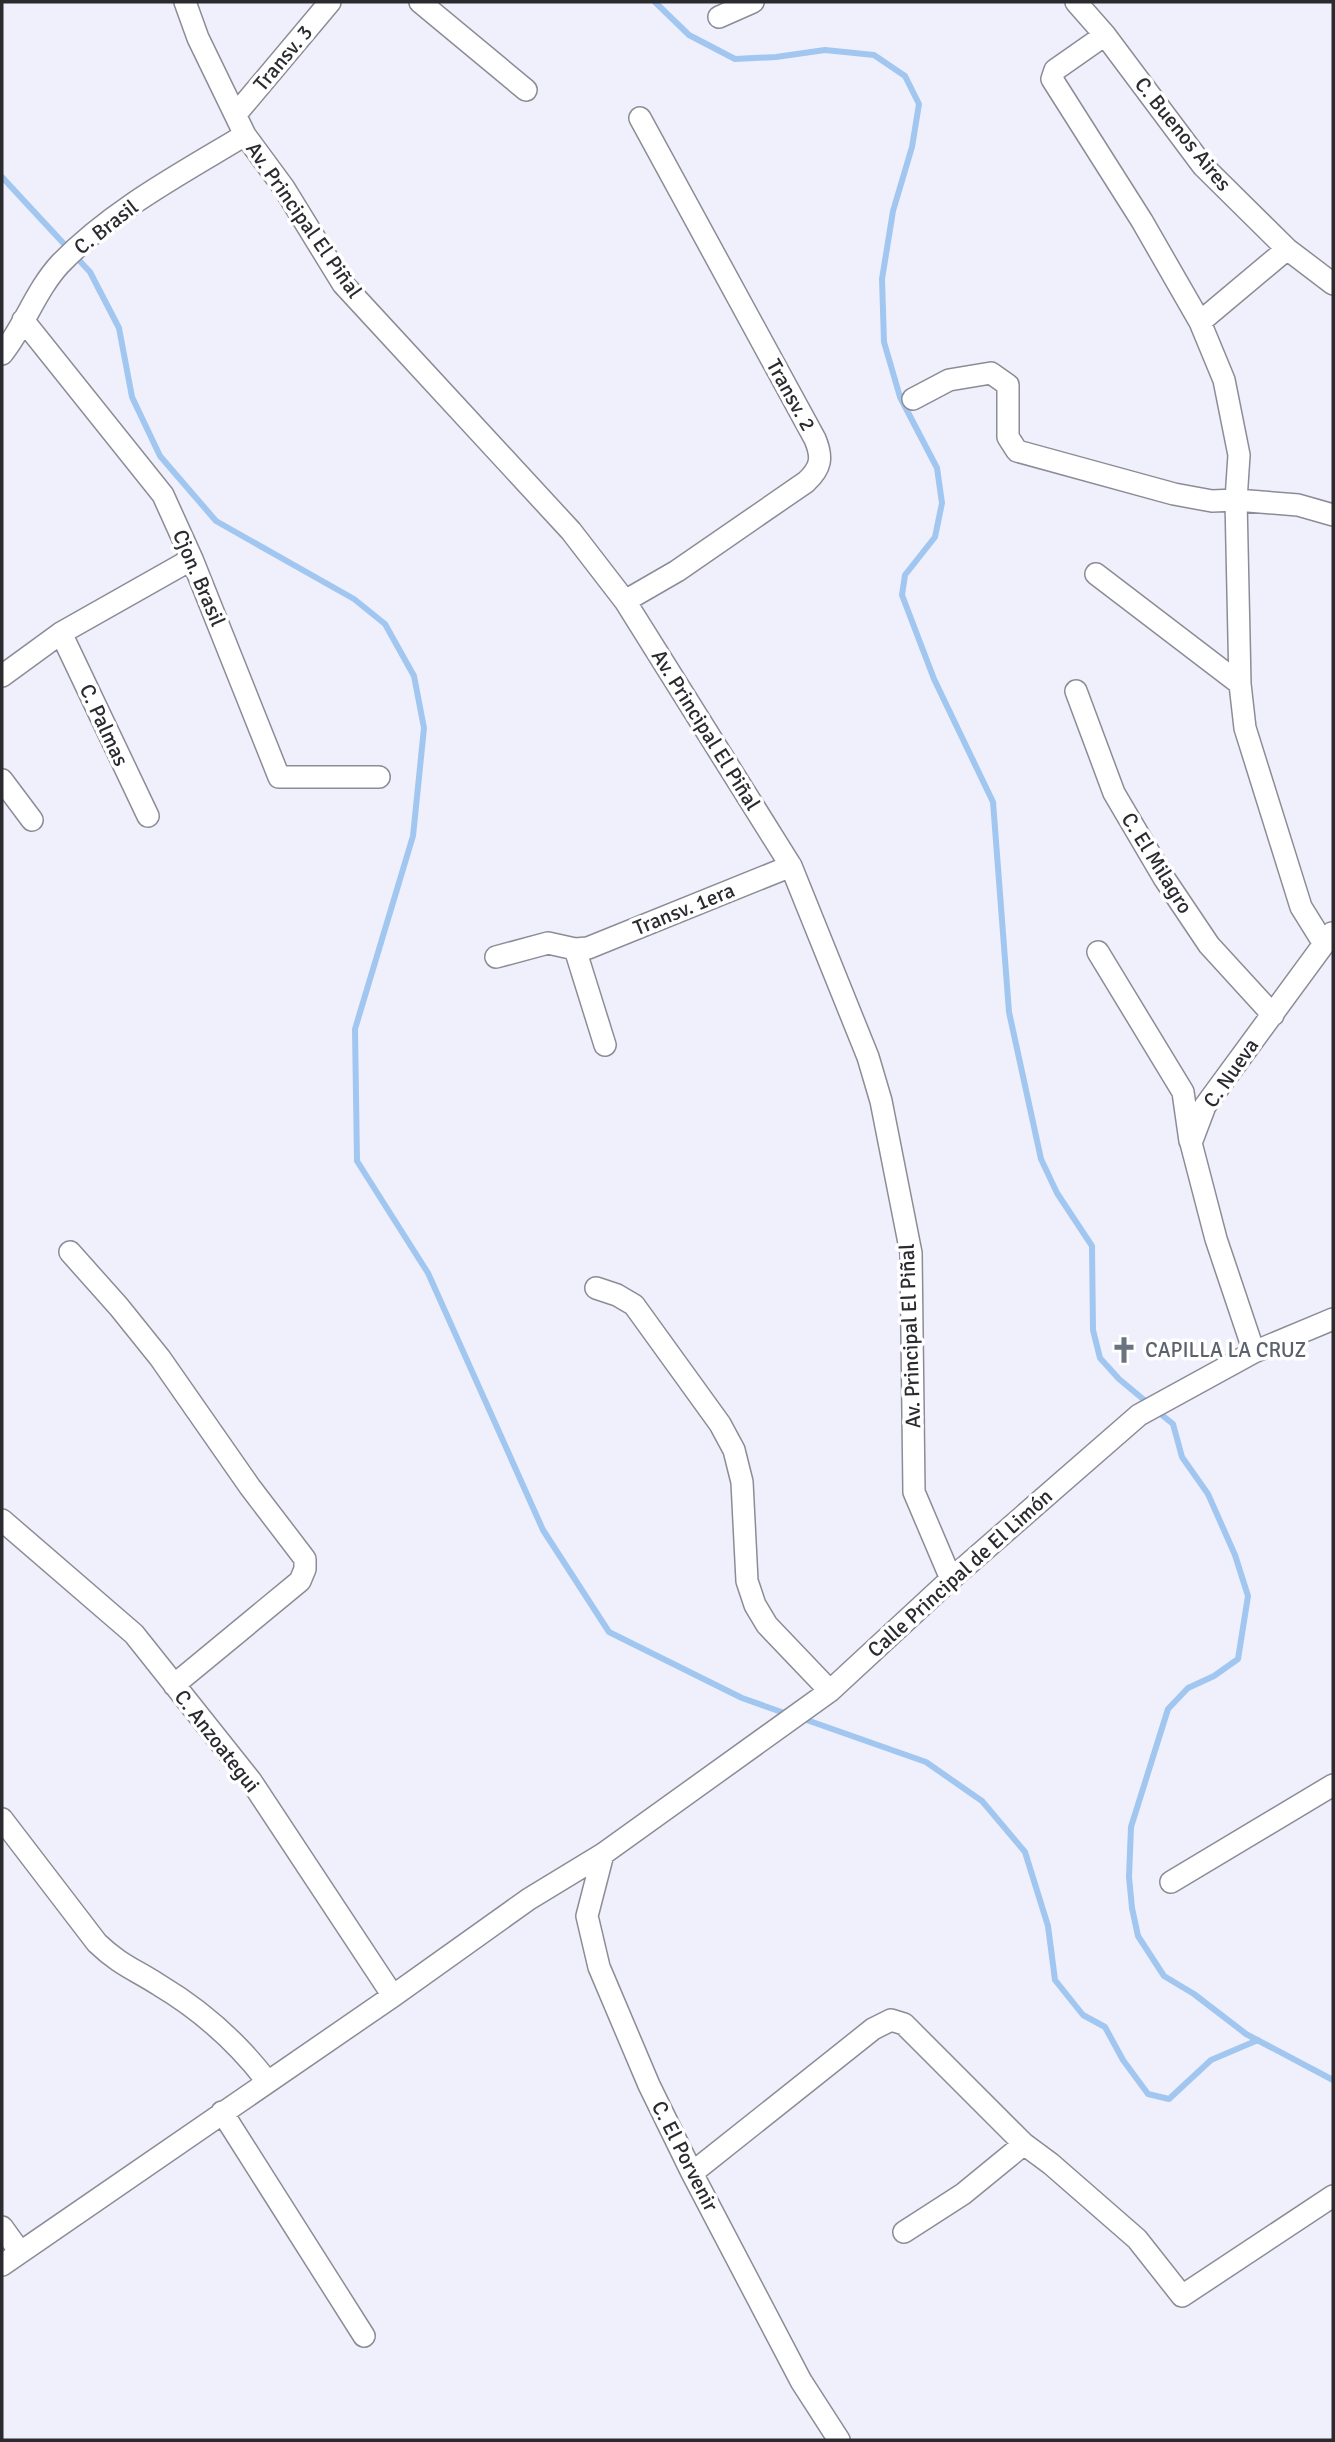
<svg xmlns="http://www.w3.org/2000/svg" width="1335" height="2442" viewBox="0 0 1335 2442" font-family="Signika,sans-serif">
<style>
.lines{fill:none;stroke-linecap:round;stroke-linejoin:round}
.stream{stroke:#a1c7f0;stroke-width:6}
.minor-casing{stroke:#8c8c97;stroke-width:24}
.minor{stroke:#fff;stroke-width:21}
.labels{text-anchor:middle;stroke-width:7;stroke-linejoin:round;paint-order:stroke}
.street-label{font-size:21px;fill:#2a2a2f;stroke:#fff}
.worship-label{font-size:21px;fill:#5b616d;stroke:#fff;text-anchor:start}
</style>
<rect width="100%" height="100%" fill="#eff0fc"/>
<g class="lines">
<path class="stream" d="M655 2 689 35 735 59 776 57 825 50 874 55 905 76 919 104 912 147 893 211 882 279 884 342 900 397 937 468 942 503 935 537 905 575 902 595 934 679 993 802 1009 1012 1041 1159 1057 1193 1092 1246 1093 1330 1100 1358 1119 1379 1149 1404
M2 177 90 272 119 328 132 397 160 456 216 521 354 599 385 624 414 676 424 728 413 836 355 1029 357 1161 428 1273 543 1530 609 1632 742 1698 790 1715
M1157 1411 1173 1424 1182 1457 1208 1494 1235 1555 1248 1596 1238 1659 1214 1676 1188 1688 1168 1709 1131 1827 1129 1877 1132 1908 1138 1936 1164 1976 1194 1994 1246 2034 1333 2080
M801 1718 926 1762 982 1801 1025 1852 1048 1926 1055 1980 1083 2015 1105 2027 1123 2060 1148 2094 1169 2099 1211 2060 1258 2040"/>
<defs>
<path id="minor" d="M185 2 198 38 245 135 284 188 343 284 571 531 625 601 791 866 868 1057 881 1101 911 1253 914 1492 951 1579
M420 2 526 90
M1076 2 1105 35 1203 166 1287 249 1333 284
M719 17 753 2
M1105 35 1055 70 1052 79 1142 221 1200 322 1224 380 1239 455 1236 500 1240 684 1245 728 1301 907 1324 944
M236 114 330 2
M23 320 163 495 192 559 279 777H379
M1200 322 1287 249
M2 354C24 327 36 290 60 264 112 210 182 173 245 135
M913 399 949 380 991 373 1008 385V437L1017 451 1174 494 1212 501 1236 500 1298 505 1333 515
M1096 574 1240 684
M625 601 677 571 806 482C821 468 823 458 815 439L640 118
M61 633 148 816
M2 676 61 633 192 559
M1076 691 1114 793 1164 878 1209 945 1273 1015
M2 780 32 820
M575 949 605 1045
M1098 952 1183 1092 1190 1141
M496 957 548 943 575 949 588 948 791 866
M70 1252 119 1307 160 1358 250 1487 305 1559V1569L300 1581 174 1685
M596 1288 617 1295 634 1305 720 1424 734 1450 742 1482 747 1581 755 1605 767 1625 830 1691
M1254 1352 1216 1239 1191 1143 1205 1106 1332 933
M2 1520 134 1634 251 1781 393 1996
M2 1819 97 1943C120 1965 134 1969 159 1985 201 2010 237 2042 267 2081
M603 1854 587 1916 599 1967 649 2085 692 2173 801 2381 839 2440
M1171 1882 1333 1785
M222 2112 364 2336
M692 2173 873 2029 891 2020 904 2024 1024 2144 1051 2164 1137 2239 1182 2296 1333 2196
M2 2227 20 2252
M904 2232 963 2194 1024 2144
M2 2265 393 1996 529 1899 603 1854 830 1691 951 1579 1139 1415 1254 1352 1333 1319"/>
</defs>
<use href="#minor" class="minor-casing"/>
<use href="#minor" class="minor"/>
</g>
<defs>
<symbol id="church-bare" viewBox="-9 -9 18 18"><path d="M-1.2-6h2.4v3.5h3.3v2.4h-3.3V6h-2.4V-.1h-3.3v-2.4h3.3Z" fill="#6b7280" stroke="#fff" stroke-width="2.5" paint-order="stroke"/></symbol>
</defs>
<g fill-rule="evenodd">
<use href="#church-bare" x="1105" y="1331" width="38" height="38"/>
</g>
<g class="labels">
<g class="street-label">
<text transform="translate(283 58) rotate(-50)" y="7">Transv. 3</text>
<text transform="translate(1183 134) rotate(51)" y="7">C. Buenos Aires</text>
<text transform="translate(304 220) rotate(55)" y="7">Av. Principal El Piñal</text>
<text transform="translate(106 227) rotate(-38)" y="7">C. Brasil</text>
<text transform="translate(791 395) rotate(61)" y="7">Transv. 2</text>
<text transform="translate(199 578) rotate(67)" y="7">Cjon. Brasil</text>
<text transform="translate(104 725) rotate(65)" y="7">C. Palmas</text>
<text transform="translate(706 730) rotate(58)" y="7">Av. Principal El Piñal</text>
<text transform="translate(1157 863) rotate(58)" y="7">C. El Milagro</text>
<text transform="translate(684 909) rotate(-22)" y="7">Transv. 1era</text>
<text transform="translate(1231 1073) rotate(-55)" y="7">C. Nueva</text>
<text transform="translate(910 1336) rotate(-92)" y="7">Av. Principal El Piñal</text>
<text transform="translate(960 1573) rotate(-42)" y="7">Calle Principal de El Limón</text>
<text transform="translate(217 1741) rotate(52)" y="7">C. Anzoategui</text>
<text transform="translate(685 2156) rotate(63)" y="7">C. El Porvenir</text>
</g>
<g class="worship-label">
<text x="1145" y="1357">CAPILLA LA CRUZ</text>
</g>
</g>
<rect width="1335" height="2442" fill="none" stroke="#2a2a2f" stroke-width="7"/>
</svg>
